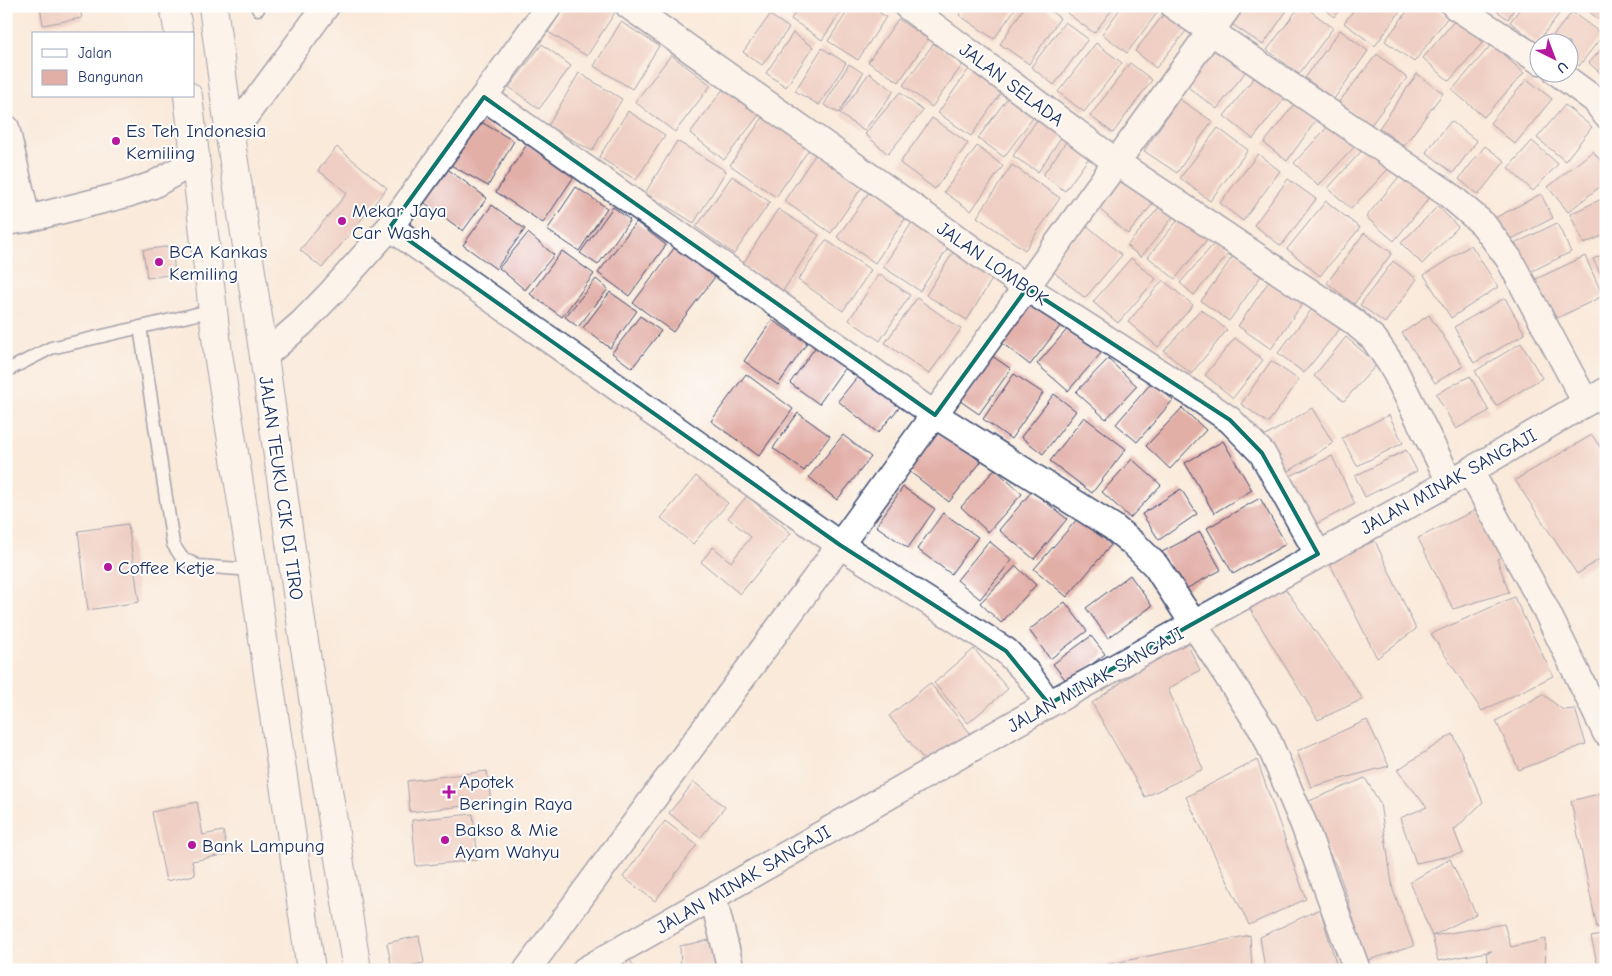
<svg xmlns="http://www.w3.org/2000/svg" width="1612" height="976" viewBox="0 0 1612 976" font-family="'Comic Neue',sans-serif">
<style>
.building{fill:#e2afa7}
.lines{fill:none;stroke-linecap:round;stroke-linejoin:round}
.service-casing{stroke:#3c4b71;stroke-width:15}
.minor-casing{stroke:#3c4b71;stroke-width:29}
.tertiary-casing{stroke:#3c4b71;stroke-width:30}
.service{stroke:#fff;stroke-width:12}
.minor{stroke:#fff;stroke-width:26}
.tertiary{stroke:#fff;stroke-width:28}
.marked{fill:none;stroke:#0f766e;stroke-width:4;stroke-linejoin:round}
.poi-dot{fill:#b5179e;stroke:#fff;stroke-width:2}
.labels{text-anchor:middle;stroke-width:4;stroke-linejoin:round;paint-order:stroke}
.street-label{font-size:19px;fill:#1b2f5e;stroke:#fff}
.poi-label{font-size:19px;fill:#1b2f5e;stroke:#fff;text-anchor:start}
</style>
<rect width="100%" height="100%" fill="#fff"/>
<filter id="ink" filterUnits="userSpaceOnUse"><feTurbulence type="fractalNoise" baseFrequency=".02" numOctaves="2"/><feDisplacementMap in="SourceGraphic" scale="10" xChannelSelector="R" yChannelSelector="G"/><feConvolveMatrix kernelMatrix="1 2 1 2 8 2 1 2 1" color-interpolation-filters="sRGB"/></filter>
<filter id="wash" filterUnits="userSpaceOnUse"><feTurbulence type="fractalNoise" baseFrequency=".0096" numOctaves="4" result="noise"/><feDisplacementMap in="SourceGraphic" scale="20" xChannelSelector="R" yChannelSelector="G"/><feGaussianBlur stdDeviation="1.12" result="paint"/><feColorMatrix in="noise" values="0 0 0 0 0 0 0 0 0 0 0 0 0 0 0 0 0 1.4 0 .05"/><feComposite in="paint" operator="in"/></filter>
<g filter="url(#wash)">
<rect width="100%" height="100%" fill="#f9eada"/>
<g id="blocks">
<path class="building" d="M40 6H79L82 18 43 25Z
M565 6H619L587 56 548 32Z
M800 6H845L822 40 791 19Z
M851 6H870L886 17 858 60 828 41Z
M964 6H1017L994 39 959 15Z
M1025 6H1043L1060 18 1029 64 1000 44Z
M1072 6H1115L1094 33 1067 13Z
M1122 6H1156L1160 9 1127 53 1102 34Z
M1242 6H1290L1263 45 1230 23Z
M1300 6H1304L1333 28 1299 74 1267 50Z
M1322 6H1343L1334 17Z
M1357 6H1404L1375 46 1344 23Z
M1411 6H1434L1448 17 1414 62 1385 41Z
M1490 6H1516L1508 19Z
M1522 6H1565L1537 43 1510 22Z
M1582 6H1606V20L1603 23Z
M1168 9 1190 26 1156 68 1135 51Z
M1572 12 1603 35 1579 66 1570 58V42H1548Z
M770 15 789 28 762 65 743 52Z
M898 19 928 39 899 82 868 62Z
M1456 19 1483 42 1449 81 1423 58Z
M621 22 659 46 632 89 594 66Z
M1065 22 1088 39 1054 85 1031 67Z
M1340 30 1368 51 1334 99 1305 78Z
M793 33 813 47 786 87 766 73Z
M934 43 963 64 932 107 903 85Z
M1096 43 1122 63 1084 112 1058 92Z
M542 44 571 66 539 109 509 87Z
M1492 44 1524 73 1484 117 1452 90Z
M1606 44V78L1589 63Z
M1215 46 1247 70 1217 109 1185 85Z
M822 48 846 63 819 105 795 91Z
M1377 54 1407 78 1370 126 1339 102Z
M671 55 711 85 675 132 635 102Z
M1130 63 1152 80 1113 133 1090 116Z
M849 64 863 73 839 113 824 105Z
M971 66 1004 89 971 136 938 113Z
M579 73 622 99 592 151 548 126Z
M869 73 894 91 864 131 840 114Z
M1417 74 1443 93 1404 146 1379 128Z
M1256 75 1285 98 1253 139 1224 116Z
M1527 79 1552 99 1515 144 1490 123Z
M724 88 759 115 724 160 690 133Z
M900 92 923 111 888 154 865 134Z
M1009 96 1035 115 1004 157 978 138Z
M1179 99 1212 121 1177 173 1144 151Z
M1295 103 1317 119 1287 161 1264 143Z
M1565 105 1592 127 1565 161 1537 138Z
M628 111 665 135 636 180 599 157Z
M766 113 812 145 776 197 730 165Z
M1039 117 1064 133 1038 172 1013 156Z
M474 118 514 141 488 186 447 163Z
M932 118 968 143 935 189 900 163Z
M1333 121 1358 143 1318 186 1294 163Z
M1451 121 1477 141 1453 173 1426 152Z
M1218 128 1248 150 1210 201 1180 178Z
M1068 139 1091 155 1065 191 1043 175Z
M677 141 726 171 694 223 645 193Z
M1532 141 1558 164 1533 191 1508 168Z
M527 144 575 175 543 223 496 192Z
M977 146 1003 166 971 211 944 192Z
M1366 146 1390 167 1351 209 1328 188Z
M1485 146 1505 161 1478 195 1459 179Z
M337 147 387 188 322 268 300 250 347 193 318 170Z
M1593 151 1606 168V182L1568 212 1548 187Z
M817 152 864 184 831 233 784 201Z
M1258 154 1280 171 1243 221 1220 203Z
M442 165 487 198 463 231 418 198Z
M1012 165 1060 198 1025 250 977 217Z
M1124 173 1156 200 1128 234 1096 206Z
M1402 173 1431 196 1394 241 1366 217Z
M732 176 770 202 734 254 696 227Z
M1288 179 1316 199 1281 246 1254 225Z
M576 187 607 208 579 251 547 230Z
M872 188 909 213 875 263 837 237Z
M1541 194 1553 218 1506 242 1493 219Z
M1606 197V234L1584 244 1570 214Z
M1326 201 1360 228 1320 276 1287 249Z
M492 205 525 229 496 269 463 245Z
M1161 205 1174 216 1141 257 1127 246Z
M1438 206 1458 227 1422 264 1401 243Z
M613 207 630 220 598 265 580 253Z
M778 209 819 235 783 291 742 265Z
M1182 215 1209 237 1175 279 1148 257Z
M915 218 952 242 920 291 883 267Z
M636 222 666 245 629 296 598 273Z
M1557 223 1571 252 1528 273 1514 244Z
M1085 224 1122 255 1085 298 1048 267Z
M528 233 554 255 525 290 499 268Z
M1364 233 1392 253 1354 304 1327 283Z
M1218 239 1231 251 1194 295 1180 283Z
M826 240 871 270 843 311 798 280Z
M1471 245 1498 287 1451 318 1424 275Z
M172 246 175 274 147 278 143 250Z
M675 247 715 277 673 332 633 303Z
M562 251 594 274 562 317 530 294Z
M954 251 994 276 967 320 926 295Z
M1236 252 1264 272 1229 321 1201 301Z
M1606 253V284L1593 259Z
M1585 256 1603 296 1555 319 1536 279Z
M1131 258 1156 279 1118 323 1093 302Z
M1393 261 1417 279 1385 323 1360 305Z
M879 274 910 295 880 341 849 320Z
M1274 274 1307 297 1271 349 1238 326Z
M596 279 608 289 578 327 565 317Z
M1163 280 1193 305 1158 347 1128 322Z
M610 292 637 311 610 348 583 328Z
M1030 296 1064 321 1030 365 997 339Z
M917 298 961 329 929 374 885 343Z
M1505 298 1525 334 1474 363 1454 327Z
M1315 305 1342 326 1304 373 1278 353Z
M1201 309 1227 330 1191 374 1164 351Z
M1429 315 1463 366 1435 383 1402 333Z
M640 316 661 331 632 368 612 353Z
M772 320 807 343 778 385 744 361Z
M1071 325 1102 352 1068 391 1037 364Z
M1346 337 1377 364 1344 401 1314 376Z
M1235 338 1263 360 1233 398 1205 375Z
M1521 343 1542 378 1496 406 1475 371Z
M817 345 846 366 819 404 790 383Z
M985 351 1011 369 979 414 953 396Z
M1108 359 1137 386 1106 419 1076 392Z
M1271 361 1299 380 1268 423 1241 404Z
M862 371 903 403 878 433 838 401Z
M746 374 793 409 759 456 711 421Z
M1014 374 1043 393 1011 439 983 419Z
M1470 376 1489 411 1456 429 1436 394Z
M1152 382 1173 400 1137 442 1116 424Z
M1054 394 1076 411 1043 454 1021 437Z
M1182 408 1206 430 1170 469 1146 446Z
M1312 408 1333 443 1286 473 1264 437Z
M798 413 830 436 804 471 773 448Z
M1389 415 1403 443 1357 466 1342 438Z
M1084 417 1126 449 1092 493 1050 461Z
M937 427 981 462 949 502 905 468Z
M843 435 871 457 837 500 809 477Z
M1592 435 1606 456V555L1577 574 1515 480Z
M1223 441 1252 490 1214 513 1185 463Z
M1406 450 1417 471 1365 497 1355 476Z
M1332 456 1355 504 1312 526 1288 477Z
M1132 459 1161 485 1130 518 1102 492Z
M995 469 1022 494 988 532 961 507Z
M696 476 728 503 693 544 661 518Z
M903 487 935 509 908 548 876 526Z
M1181 489 1197 514 1159 540 1142 514Z
M1032 491 1067 519 1034 559 999 530Z
M747 496 791 533 740 594 701 562 713 547 731 562 751 537 728 518Z
M1260 498 1286 544 1233 574 1207 528Z
M1476 510 1504 555 1497 559 1509 592 1453 609 1418 538Z
M943 513 978 537 951 574 917 549Z
M1079 517 1111 545 1067 597 1034 569Z
M128 524 139 602 88 610 78 531Z
M1200 532 1221 570 1182 591 1162 552Z
M989 541 1012 560 980 599 957 580Z
M1375 541 1416 629 1377 658 1328 560Z
M1016 566 1036 585 1001 623 980 603Z
M1130 575 1152 606 1108 638 1086 608Z
M1284 587 1363 699 1318 720 1250 609Z
M1514 597 1553 676 1482 711 1431 634Z
M1065 602 1087 631 1050 659 1029 630Z
M1091 636 1105 654 1068 683 1053 664Z
M1184 638 1200 670 1168 689 1203 769 1145 797 1092 703Z
M974 649 1008 689 968 723 934 683Z
M930 683 970 733 929 766 889 716Z
M1543 694 1563 710 1575 709 1586 744 1519 770 1496 721Z
M1367 720 1389 766 1311 787 1297 751Z
M1453 734 1483 802 1454 830 1463 853 1416 863 1400 818 1427 807 1397 770Z
M1257 760 1306 899 1249 925 1186 797Z
M487 771 491 803 410 812 407 781Z
M1365 778 1380 803 1393 890 1414 946 1362 962 1348 899 1336 866 1321 837 1309 801Z
M694 782 725 807 700 838 669 813Z
M1606 792V925L1597 928 1571 801Z
M197 802 203 835 223 831 228 854 192 861 195 875 166 881 152 812Z
M473 814 478 860 416 866 412 820Z
M665 821 697 845 655 901 623 877Z
M1450 859 1476 914 1432 936 1504 924 1511 947 1546 939 1545 970H1489L1486 953 1492 951 1438 961 1432 936 1410 882Z
M1320 909 1337 966 1329 970H1265L1260 937Z
M1606 934V970H1599L1591 937Z
M1250 935 1252 970H1086V969Z
M419 936 424 963 392 969 387 943Z
M715 939 722 970H674V968H681L680 946Z
M628 955 635 970H602Z"/>
</g>
</g>
<g filter="url(#ink)">
<use href="#blocks" fill-opacity="0" stroke="#3c4b71" stroke-width="1"/>
<g class="lines">
<defs>
<path id="service" d="M258 6V9
M140 327 173 544 182 558 198 566 253 570
M6 371 51 348 214 310"/>
<path id="minor" d="M629 6 1027 288 1194 395 1230 420 1262 453 1318 554
M907 6 1116 162 1353 321 1374 339 1393 367 1450 482
M1174 6 1448 194 1483 224 1509 259 1586 403
M1455 6 1540 61
M1557 72 1595 100 1606 115
M484 97 935 415 1113 527 1135 545 1156 566 1265 734 1304 825 1357 970
M6 128 27 219
M230 136 326 6
M6 222 27 219 127 194 153 185 195 161
M390 227 840 545 1006 651 1028 674 1049 704
M264 356 302 323 332 292 390 227 549 6
M1470 471 1544 606 1606 733
M713 897 731 970
M527 970 840 545 1229 6
M585 970 1049 704 1470 471 1606 391"/>
<path id="tertiary" d="M174 6 179 34
M213 6 230 136 264 356 303 635 357 970
M188 96 218 354 253 570 311 970"/>
</defs>
<use href="#service" class="service-casing"/>
<use href="#minor" class="minor-casing"/>
<use href="#tertiary" class="tertiary-casing"/>
<use href="#service" class="service"/>
<use href="#minor" class="minor"/>
<use href="#tertiary" class="tertiary"/>
</g>
</g>
<path d="M0 0H1612V976H0ZM484 97 935 415 1027 288 1230 420 1262 453 1318 554 1049 704 1006 651 840 545 390 227Z" fill="#f9eada" fill-opacity=".55" fill-rule="evenodd"/>
<path class="marked" d="M484 97 935 415 1027 288 1230 420 1262 453 1318 554 1049 704 1006 651 840 545 390 227Z"/>
<g class="poi-dot">
<circle cx="116" cy="141" r="5"/>
<circle cx="342" cy="221" r="5"/>
<circle cx="159" cy="262" r="5"/>
<circle cx="108" cy="567" r="5"/>
<path d="M446.5 784.5h5v5h5v5h-5v5h-5v-5h-5v-5h5z"/>
<circle cx="445" cy="840" r="5"/>
<circle cx="192" cy="845" r="5"/>
</g>
<g class="labels">
<g class="street-label">
<text transform="translate(1012 84) rotate(37)" y="7">JALAN SELADA</text>
<text transform="translate(993 263) rotate(35)" y="7">JALAN LOMBOK</text>
<text transform="translate(1448 481) rotate(-29)" y="7">JALAN MINAK SANGAJI</text>
<text transform="translate(282 488) rotate(82)" y="7">JALAN TEUKU CIK DI TIRO</text>
<text transform="translate(1095 679) rotate(-29)" y="7">JALAN MINAK SANGAJI</text>
<text transform="translate(743 879) rotate(-30)" y="7">JALAN MINAK SANGAJI</text>
</g>
<g class="poi-label">
<text x="126" y="137">Es Teh Indonesia<tspan x="126" dy="22">Kemiling</tspan></text>
<text x="352" y="217">Mekar Jaya<tspan x="352" dy="22">Car Wash</tspan></text>
<text x="169" y="258">BCA Kankas<tspan x="169" dy="22">Kemiling</tspan></text>
<text x="118" y="574">Coffee Ketje</text>
<text x="459" y="788">Apotek<tspan x="459" dy="22">Beringin Raya</tspan></text>
<text x="455" y="836">Bakso &amp; Mie<tspan x="455" dy="22">Ayam Wahyu</tspan></text>
<text x="202" y="852">Bank Lampung</text>
</g>
</g>
<rect width="1612" height="976" fill="none" stroke="#fff" stroke-width="25"/>
<rect x="32" y="32" width="162" height="65" fill="#ffffff" stroke="#a4acbf"/>
<rect x="42" y="49" width="25" height="8" fill="#ffffff" stroke="#a4acbf"/>
<text x="78" y="58" font-size="15" fill="#1b2f5e">Jalan</text>
<rect x="42" y="70" width="25" height="15" fill="#e2afa7" stroke="#a4acbf"/>
<text x="78" y="82" font-size="15" fill="#1b2f5e">Bangunan</text>
<g transform="translate(1554 58) rotate(138)"><circle r="24" fill="#ffffff" stroke="#a4acbf"/>
<path d="M0-4L9 19L0 12L-9 19Z" fill="#b5179e"/>
<text y="-8" font-size="14" font-weight="bold" text-anchor="middle" fill="#1b2f5e">U</text>
</g>
</svg>
